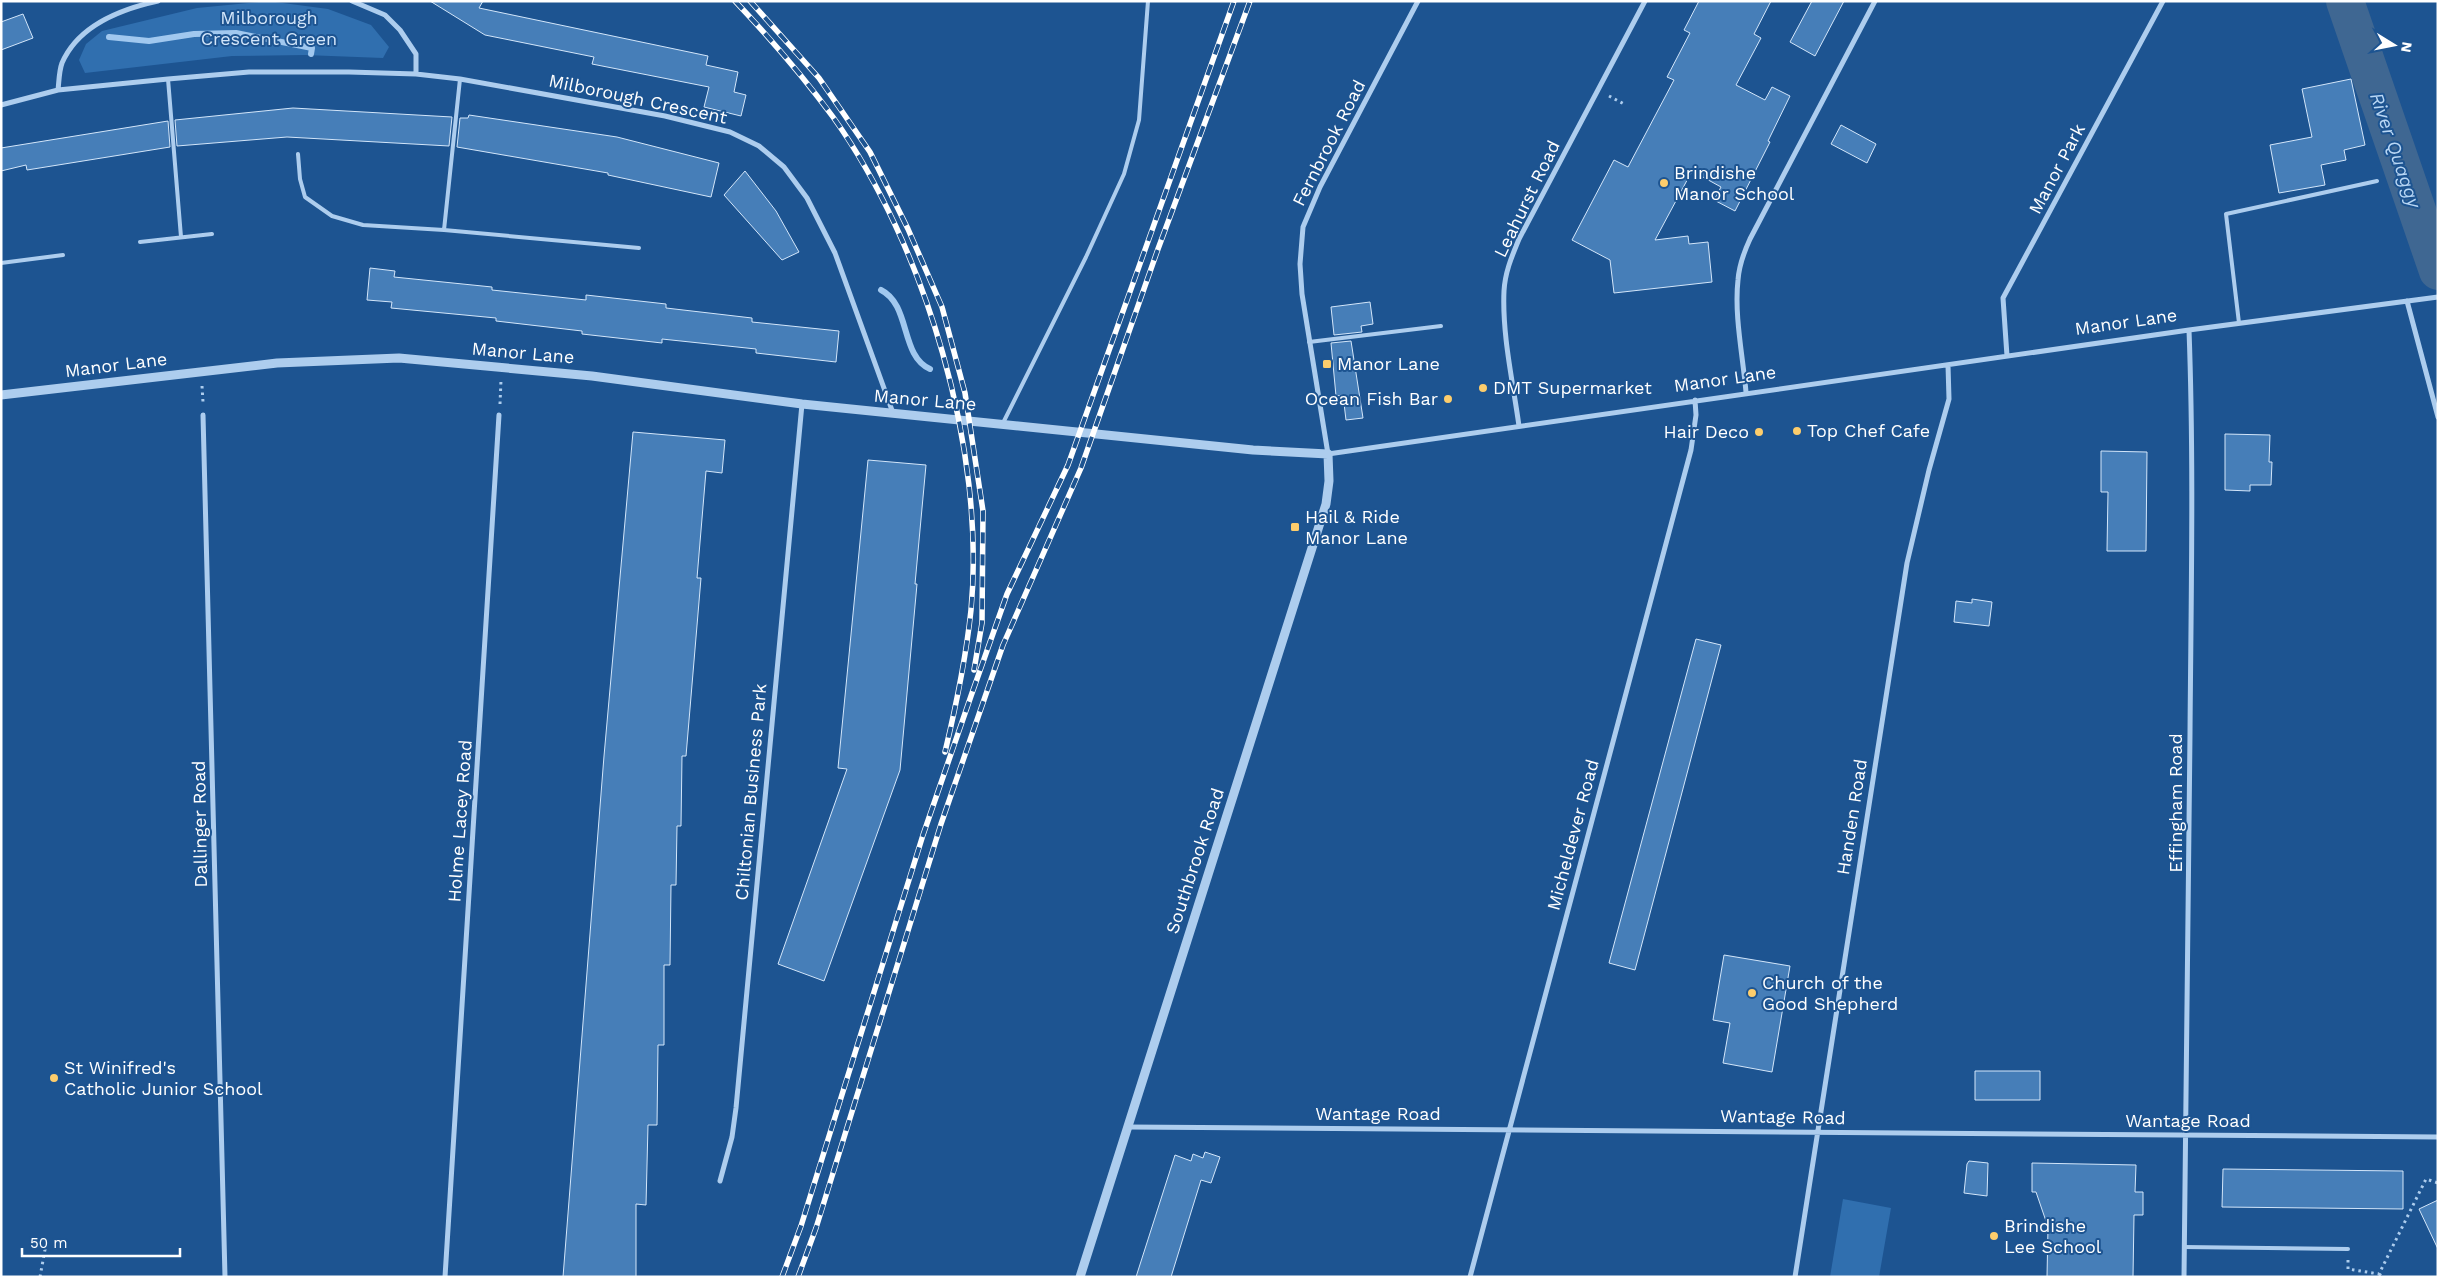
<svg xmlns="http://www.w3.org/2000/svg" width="2439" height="1278" viewBox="0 0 2439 1278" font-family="'Work Sans',sans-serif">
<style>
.green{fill:#306faf}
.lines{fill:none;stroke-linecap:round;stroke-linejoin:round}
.stream{stroke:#a1c8ef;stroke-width:6}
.river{stroke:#3f6792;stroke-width:38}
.building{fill:#467eb8;stroke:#d3e6fa}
.path{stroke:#adcdee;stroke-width:3;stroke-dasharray:2.5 4;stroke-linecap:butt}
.service{stroke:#adcdee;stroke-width:4}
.minor{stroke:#adcdee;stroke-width:5}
.tertiary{stroke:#adcdee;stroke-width:9}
.rail-casing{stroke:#fff;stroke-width:5.5}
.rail{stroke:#1d5491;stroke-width:4;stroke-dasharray:11;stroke-linecap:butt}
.poi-dot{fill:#fdcd6c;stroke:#1d5491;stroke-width:2}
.labels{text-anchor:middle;stroke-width:4;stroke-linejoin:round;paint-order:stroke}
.park-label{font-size:18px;fill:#d3e6fa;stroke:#1d5491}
.street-label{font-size:18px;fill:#fff;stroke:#1d5491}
.poi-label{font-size:18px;fill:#fff;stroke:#1d5491;text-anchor:start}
.water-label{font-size:19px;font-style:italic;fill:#b9d7f5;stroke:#1d5491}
</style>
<rect width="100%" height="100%" fill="#1d5491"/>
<path class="green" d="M268 1 328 9 371 25 389 47 383 58 305 55 232 56 85 73 79 60 86 44 102 31 197 8Z
M1843 1199 1891 1208 1879 1277H1830Z"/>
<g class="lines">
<path class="stream" d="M109 37 149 41 194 34 236 33 312 48 311 54
M881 290C911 305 900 356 930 369"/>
<path class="river" d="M2345 1 2438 271"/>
</g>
<path class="building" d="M430 1H483L479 8 708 56 706 65 738 72 734 92 746 95 741 116 704 107 709 87 592 64 594 57 485 35Z
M1699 1H1771L1754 34 1761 38 1736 85 1765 100 1772 87 1790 96 1768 141 1770 142 1735 211 1714 200 1721 187 1692 171 1655 240 1688 236 1689 244 1708 242 1712 282 1614 293 1610 260 1572 240 1614 160 1628 167 1674 80 1667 77 1690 33 1684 30Z
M1812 1H1844L1815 56 1790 42Z
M23 14 33 38 1 50V22Z
M2351 79 2365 145 2344 150 2346 160 2321 165 2325 185 2279 193 2270 145 2312 137 2302 89Z
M293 108 452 117 449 146 287 137 177 146 175 120Z
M469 115 617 137 719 163 711 197 608 175V173L457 147 460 118H468Z
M168 121 170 147 27 170 26 165 1 171V148Z
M1841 125 1876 144 1867 163 1831 144Z
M745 171 776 211 799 252 782 260 724 195Z
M370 268 395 271 394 277 492 287V290L586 300V295L666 304V308L752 318V322L839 331 836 362 756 353V349L662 339V343L582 334V331L496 321V318L391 308 392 302 367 300Z
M1370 302 1373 324 1361 326 1362 332 1334 335 1331 307Z
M1351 341 1363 418 1346 420 1343 395 1336 396 1331 343Z
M633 432 725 440 722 473 706 471 697 578H701L686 756H682L681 826H677L676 885H671L670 965H664V1045H658L657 1125H648L646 1205 636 1204V1277H563L604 756Z
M2225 434 2270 435 2269 462H2272L2271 485H2250V491L2225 490Z
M2101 451 2147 452 2146 551H2107L2108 492H2101Z
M868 460 926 465 915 584H917L900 770 824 981 778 964 847 769 838 768Z
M1972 599 1992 602 1989 626 1954 622 1956 601 1972 603Z
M1696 639 1721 645 1635 970 1609 963Z
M1724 955 1790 966 1772 1072 1723 1063 1730 1023 1713 1020Z
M1975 1071H2040V1100H1975Z
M1205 1152 1220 1157 1211 1183 1201 1180 1171 1277H1136L1175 1155 1191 1161 1193 1154 1203 1158Z
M1969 1161 1988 1163 1987 1196 1964 1193 1967 1164Z
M2032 1163 2136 1165 2135 1192H2143V1215H2134L2133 1277H2047L2048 1227 2036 1192H2032Z
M2223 1169 2403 1171V1209L2222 1207Z
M2438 1200V1249L2419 1209Z"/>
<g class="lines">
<path class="path" d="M1609 96 1624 104
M202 386 203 402
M500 404 501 380
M2348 1260V1269L2379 1274 2426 1179 2438 1183
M2379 1274 2383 1277
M40 1277 46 1244"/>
<path class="service" d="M168 79 181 237
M298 154 300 179 305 197 332 216 363 225 444 230 639 248
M444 230 460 79
M140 242 212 234
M1 263 63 255
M2239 323 2226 214 2377 181
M1309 342 1441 326
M1003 423 1086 257 1124 174 1139 120 1148 1
M2184 1247 2348 1249"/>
<path class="minor" d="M352 1 385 15 400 30 416 54V74
M1418 1 1320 187 1303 227 1300 264 1302 294 1328 454 2189 330 2438 297
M58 90C59 82 59 71 62 63 78 26 121 9 158 1
M1 105 58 90 168 79 249 72H349L416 74 460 79 665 116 730 132 759 146 784 167 807 198 835 253 893 413
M2407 301 2438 417
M2007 356 2003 298 2163 1
M1746 392C1743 357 1734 315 1738 280 1739 266 1744 252 1750 239L1875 1
M203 415 225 1277
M1519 426C1513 382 1502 335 1504 291 1505 272 1512 256 1519 239L1645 1
M1128 1127 2438 1137
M720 1181 732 1137 736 1108 802 404
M445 1277 499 415
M1470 1277 1691 450 1696 415 1695 400
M1795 1277 1907 563 1929 470 1949 399 1948 365
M2184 1277C2187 1096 2189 915 2190 734 2191 599 2194 464 2189 330"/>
<path class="tertiary" d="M1 395 277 363 399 358 592 376 802 404 1253 450 1328 454 1329 481 1326 504 1080 1277"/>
<defs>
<path id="rail" d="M735 1C770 38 803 76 833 117 926 247 986 451 971 610 966 658 956 706 945 752
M750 1 819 78 870 152 908 229 942 307 965 393 983 511 982 623 974 670
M782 1277 801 1226 923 835 971 696 1007 594 1068 465 1234 1
M798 1277 816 1228 941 824 1003 645 1081 468 1158 249 1250 1"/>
</defs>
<use href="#rail" class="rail-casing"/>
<use href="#rail" class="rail"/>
</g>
<g class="poi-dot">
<circle cx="1664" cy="183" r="5"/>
<rect x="1322" y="359" width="10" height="10" rx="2.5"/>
<circle cx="1483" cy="388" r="5"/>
<circle cx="1448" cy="399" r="5"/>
<circle cx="1797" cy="431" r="5"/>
<circle cx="1759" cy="432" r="5"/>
<rect x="1290" y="522" width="10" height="10" rx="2.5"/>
<circle cx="1752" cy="993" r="5"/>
<circle cx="54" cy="1078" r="5"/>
<circle cx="1994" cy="1236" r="5"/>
</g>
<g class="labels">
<g class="park-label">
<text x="269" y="24">Milborough<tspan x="269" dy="21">Crescent Green</tspan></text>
</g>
<g class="street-label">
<text transform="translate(638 99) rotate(12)" y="6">Milborough Crescent</text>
<text transform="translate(1329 143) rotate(-63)" y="6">Fernbrook Road</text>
<text transform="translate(2057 169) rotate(-62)" y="6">Manor Park</text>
<text transform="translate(1527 199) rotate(-64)" y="6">Leahurst Road</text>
<text transform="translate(2126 322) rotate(-8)" y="6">Manor Lane</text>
<text transform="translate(523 353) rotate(5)" y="6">Manor Lane</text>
<text transform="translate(116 365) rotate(-7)" y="6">Manor Lane</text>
<text transform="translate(1725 379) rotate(-8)" y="6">Manor Lane</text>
<text transform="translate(925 400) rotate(5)" y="6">Manor Lane</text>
<text transform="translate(751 792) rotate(-85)" y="6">Chiltonian Business Park</text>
<text transform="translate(2176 803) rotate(-90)" y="6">Effingham Road</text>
<text transform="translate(1852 817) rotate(-81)" y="6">Handen Road</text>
<text transform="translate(460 821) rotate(-86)" y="6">Holme Lacey Road</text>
<text transform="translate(200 824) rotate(-91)" y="6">Dallinger Road</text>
<text transform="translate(1573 835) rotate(-75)" y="6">Micheldever Road</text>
<text transform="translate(1195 861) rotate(-72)" y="6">Southbrook Road</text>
<text x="1378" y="1120">Wantage Road</text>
<text transform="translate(1783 1117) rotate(1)" y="6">Wantage Road</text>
<text x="2188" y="1127">Wantage Road</text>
</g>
<g class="poi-label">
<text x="1674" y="179">Brindishe<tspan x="1674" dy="21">Manor School</tspan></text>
<text x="1337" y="370">Manor Lane</text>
<text x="1493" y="394">DMT Supermarket</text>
<text x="1438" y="405" text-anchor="end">Ocean Fish Bar</text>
<text x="1807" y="437">Top Chef Cafe</text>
<text x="1749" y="438" text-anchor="end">Hair Deco</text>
<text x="1305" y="523">Hail &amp; Ride<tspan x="1305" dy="21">Manor Lane</tspan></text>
<text x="1762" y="989">Church of the<tspan x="1762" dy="21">Good Shepherd</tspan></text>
<text x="64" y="1074">St Winifred's<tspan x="64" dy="21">Catholic Junior School</tspan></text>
<text x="2004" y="1232">Brindishe<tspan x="2004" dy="21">Lee School</tspan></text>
</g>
<g class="water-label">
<text transform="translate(2396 150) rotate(71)" y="7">River Quaggy</text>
</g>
</g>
<rect width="2439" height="1278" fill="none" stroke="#ffffff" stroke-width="5"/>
<g transform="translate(2394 45) rotate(100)" stroke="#1d5491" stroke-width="4" paint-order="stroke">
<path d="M0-4L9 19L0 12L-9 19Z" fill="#ffffff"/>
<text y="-8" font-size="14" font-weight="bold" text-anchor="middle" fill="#ffffff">N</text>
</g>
<path d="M22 1248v8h158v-8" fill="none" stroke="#ffffff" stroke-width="2.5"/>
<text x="30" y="1248" font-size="15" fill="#ffffff" stroke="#1d5491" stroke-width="4" paint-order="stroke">50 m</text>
</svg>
